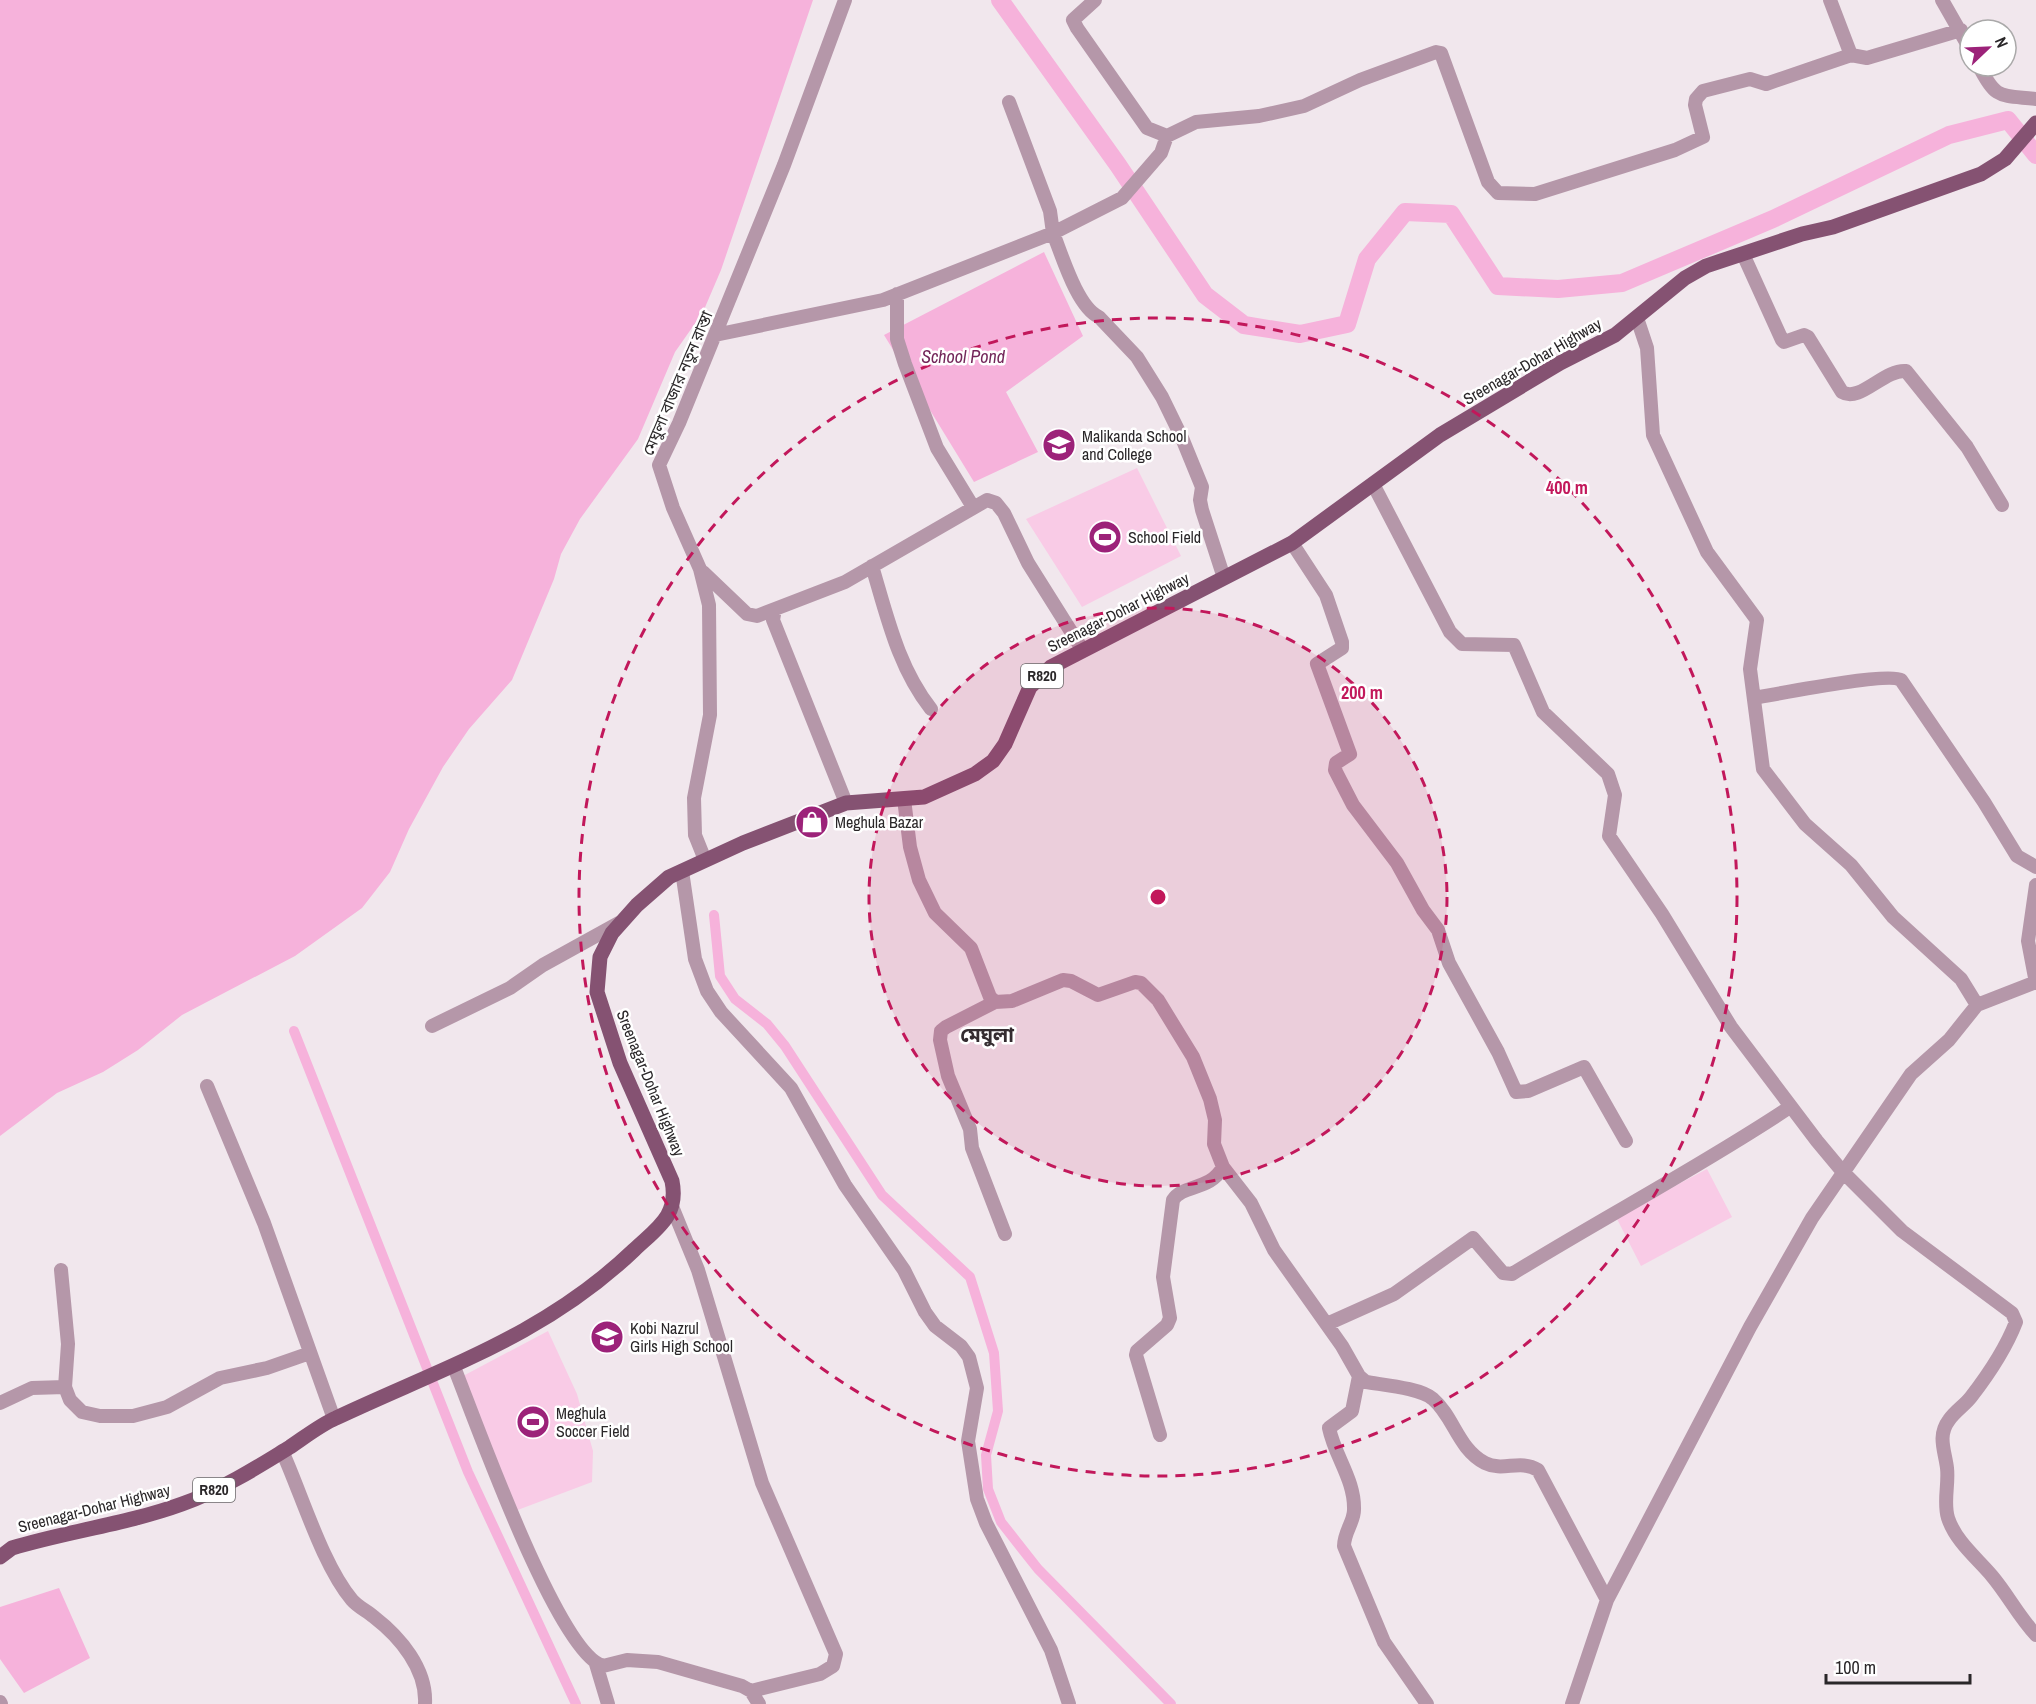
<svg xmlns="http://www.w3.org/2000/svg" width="2036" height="1704" viewBox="0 0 2036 1704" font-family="'Archivo Narrow','Noto Sans Bengali',sans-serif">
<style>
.green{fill:#f9cbe6}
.water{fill:#f6b2db}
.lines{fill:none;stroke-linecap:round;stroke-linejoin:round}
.canal{stroke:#f6b2db;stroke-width:10}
.river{stroke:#f6b2db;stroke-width:18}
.minor{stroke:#b597a9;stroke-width:14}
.major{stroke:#855272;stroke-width:15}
.ring{fill:none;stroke:#c2185b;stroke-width:3;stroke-dasharray:10 8}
.labels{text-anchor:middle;stroke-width:5;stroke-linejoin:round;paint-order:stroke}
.shield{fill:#fff;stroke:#6a6869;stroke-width:1.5}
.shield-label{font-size:15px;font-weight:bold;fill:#2a2729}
.street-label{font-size:16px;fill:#2a2729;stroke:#fff}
.poi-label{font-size:16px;fill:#2a2729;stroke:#fff;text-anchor:start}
.water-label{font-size:18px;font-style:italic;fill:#73265a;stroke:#fff}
.quarter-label{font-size:20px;font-weight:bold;fill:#342c30;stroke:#fff}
.centre{fill:#c2185b;stroke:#fff;stroke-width:3}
.ring-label{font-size:18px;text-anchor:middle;font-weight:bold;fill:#c2185b;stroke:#fff;stroke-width:5;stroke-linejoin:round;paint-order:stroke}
</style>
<rect width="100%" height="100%" fill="#f1e7ed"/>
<path class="green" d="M1137 468 1181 556 1082 607 1026 519Z
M1707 1169 1732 1217 1641 1266 1616 1217Z
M548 1331 577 1394 593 1451 592 1482 515 1511 463 1376Z"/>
<path class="water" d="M0 0H813L721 270 703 312 675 352 638 439 580 519 561 554 554 579 512 680 469 729 443 767 409 829 390 872 362 908 295 956 182 1015 138 1050 103 1072 57 1093 0 1136Z
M1044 252 1083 336 1006 392 1038 452 974 482 884 335Z
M59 1588 90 1658 24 1693 0 1659V1607Z"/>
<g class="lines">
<path class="canal" d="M714 915 720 976 735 999 767 1024 785 1046 882 1195 970 1277 994 1353 998 1411 986 1455 988 1489 1001 1522 1038 1569 1171 1704
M294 1031 468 1472 576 1704"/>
<path class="river" d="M1000 0 1118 165 1205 295 1244 325 1300 334 1347 324 1367 259 1405 212 1451 214 1498 286 1558 289 1622 283 1773 219 1949 135 2008 120 2036 155"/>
<path class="minor" d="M1095 0 1073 20 1077 28 1147 128 1167 136 1196 122 1259 116 1304 106 1360 80 1436 52 1441 53 1488 182 1498 193 1535 194 1675 150 1703 137 1695 105 1696 99 1703 91 1750 79 1766 84 1851 55
M1830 0 1851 55 1867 58 1961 30
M1942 0 1970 49
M1979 66C1996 100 2000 95 2036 99
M1167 136 1161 153 1122 198 1053 233C1062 255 1077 307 1099 317L1137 357 1162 397 1182 438 1202 487 1200 500 1202 510 1224 578
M1743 254 1782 340 1784 342 1804 335 1808 337 1842 392C1860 403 1884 369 1906 371L1967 447 2002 505
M897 294V339L905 364 937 448 973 507
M715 335 883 300 1053 233 1050 211 1009 102
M1373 484 1450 632 1462 644 1514 645 1543 712 1608 774 1615 795 1609 836 1662 914 1731 1027 1817 1141 1842 1171 1902 1231 2012 1313 2016 1322C2006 1348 1988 1375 1971 1397 1965 1405 1955 1411 1949 1420 1937 1436 1945 1451 1947 1468 1949 1485 1943 1502 1948 1518 1956 1542 1977 1558 1992 1576 2008 1595 2019 1617 2036 1635
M1292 543 1326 595 1342 642V648L1317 664 1350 754 1336 763 1335 770 1353 805 1397 863 1423 910 1438 930 1449 963 1498 1052 1516 1092 1528 1091 1584 1067 1626 1141
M872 566C887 616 898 667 931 709
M703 572 747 614 757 616 775 609
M1754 698C1777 694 1888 672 1901 680L1984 802 2017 856 2036 867
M904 799 910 847 919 880 935 913 971 948 990 997 995 1002 1012 1001 1063 980 1071 981 1098 995 1135 982 1141 983 1158 1000 1193 1057 1210 1099 1215 1120 1214 1144 1223 1167 1251 1203 1274 1250 1342 1346 1359 1376 1366 1382C1383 1385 1421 1388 1433 1399 1454 1417 1458 1449 1485 1463 1503 1472 1520 1459 1538 1470L1607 1600
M846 803 773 620 775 609 845 582 987 500 996 503 1004 513 1028 563 1082 649
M705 860 695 835 694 798 710 715 709 605 700 569 673 508 659 465 679 423 784 165 845 0
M682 871 695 959 707 991 721 1012 791 1088 845 1185 904 1270 925 1312 935 1326 961 1346 969 1357 977 1388 968 1441 977 1499 986 1523 1051 1650 1069 1704
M2036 885 2028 941 2036 983
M995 1002 946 1027 941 1031 940 1040 948 1076 970 1129 972 1148 1005 1234
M1977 1005 2036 982
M432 1026 510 988 543 965 619 923
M207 1086 264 1223 334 1419
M673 1209 698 1270 762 1483 836 1654 833 1666 820 1674 751 1691
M61 1270 68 1344 65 1387 70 1400 82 1412 100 1416H133L167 1407 220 1378 267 1368 310 1353
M1327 1324 1394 1294 1473 1238 1503 1273 1512 1274C1604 1217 1700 1167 1790 1107
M454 1367C475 1419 557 1652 603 1666L627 1660 658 1662 742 1686 751 1691 759 1704
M1359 1376 1352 1411 1329 1428C1335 1457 1355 1480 1354 1510 1354 1522 1344 1532 1344 1546L1384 1642 1427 1704
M0 1403 32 1388 65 1387
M1160 1435 1136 1355 1137 1351 1167 1325 1170 1318 1163 1277 1173 1200C1183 1184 1210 1191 1223 1167
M282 1451C302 1495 322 1564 352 1600 358 1607 367 1611 374 1617 400 1637 427 1669 425 1704
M596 1664 608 1704
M0 1702 1 1704
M1572 1704 1607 1600 1750 1327 1812 1218 1911 1074 1949 1040 1977 1005 1961 979 1893 917 1851 865 1805 824 1763 769 1750 669 1757 620 1707 552 1653 435 1647 348 1637 318"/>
<path class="major" d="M0 1557 12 1548C68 1531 127 1524 182 1504 217 1492 258 1467 290 1447 305 1437 320 1425 336 1418 444 1367 544 1336 634 1250 657 1228 679 1216 672 1181L620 1063 597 992 600 957 612 933 637 905 669 877 743 843 846 803 924 797 975 774 993 761 1005 744 1030 687 1051 667 1292 543 1440 435 1560 363 1615 335 1685 278 1706 266 1802 234 1833 227 1981 174 2005 159 2036 123"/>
</g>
<circle cx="1158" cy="897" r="289" fill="#c2185b" fill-opacity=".12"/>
<g class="ring">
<circle cx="1158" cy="897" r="289"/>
<circle cx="1158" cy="897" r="579"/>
</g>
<defs>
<symbol id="school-disc" viewBox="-11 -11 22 22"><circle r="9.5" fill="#9c2279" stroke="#fff"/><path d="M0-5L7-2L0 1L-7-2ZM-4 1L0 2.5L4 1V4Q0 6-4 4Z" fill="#fff"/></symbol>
<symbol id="stadium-disc" viewBox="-11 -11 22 22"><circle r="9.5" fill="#9c2279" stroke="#fff"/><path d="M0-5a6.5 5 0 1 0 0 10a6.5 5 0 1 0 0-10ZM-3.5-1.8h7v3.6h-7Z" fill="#fff"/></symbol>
<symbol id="shop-disc" viewBox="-11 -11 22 22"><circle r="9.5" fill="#9c2279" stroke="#fff"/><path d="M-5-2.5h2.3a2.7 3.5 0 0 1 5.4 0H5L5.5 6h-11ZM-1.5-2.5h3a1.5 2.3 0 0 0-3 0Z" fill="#fff"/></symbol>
</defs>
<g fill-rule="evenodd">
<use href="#school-disc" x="1040" y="426" width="38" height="38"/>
<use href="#stadium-disc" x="1086" y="518" width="38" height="38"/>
<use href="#shop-disc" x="793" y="803" width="38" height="38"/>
<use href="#school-disc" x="588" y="1318" width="38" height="38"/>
<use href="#stadium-disc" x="514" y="1403" width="38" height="38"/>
</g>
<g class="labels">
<g class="shield">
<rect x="1021" y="664" width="42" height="24" rx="4.5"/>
<rect x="193" y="1478" width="42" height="24" rx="4.5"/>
</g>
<g class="shield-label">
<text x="1042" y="681">R820</text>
<text x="214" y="1495">R820</text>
</g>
<g class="street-label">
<text transform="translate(1532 361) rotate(-30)" y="6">Sreenagar-Dohar Highway</text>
<text transform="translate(677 383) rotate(-67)" y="6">মেঘুলা বাজার নতুন রাস্তা</text>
<text transform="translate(1118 612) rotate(-27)" y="6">Sreenagar-Dohar Highway</text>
<text transform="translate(651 1083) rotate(68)" y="6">Sreenagar-Dohar Highway</text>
<text transform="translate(94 1508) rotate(-14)" y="6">Sreenagar-Dohar Highway</text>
</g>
<g class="poi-label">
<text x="1082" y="442">Malikanda School<tspan x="1082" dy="18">and College</tspan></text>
<text x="1128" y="543">School Field</text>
<text x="835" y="828">Meghula Bazar</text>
<text x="630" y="1334">Kobi Nazrul<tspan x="630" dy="18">Girls High School</tspan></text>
<text x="556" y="1419">Meghula<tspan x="556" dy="18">Soccer Field</tspan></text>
</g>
<g class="water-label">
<text x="963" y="363">School Pond</text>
</g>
<g class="quarter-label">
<text x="987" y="1042">মেঘুলা</text>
</g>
</g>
<circle cx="1158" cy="897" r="9" class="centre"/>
<g class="ring-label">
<text x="1567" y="494">400 m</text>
<text x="1362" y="699">200 m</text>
</g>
<g transform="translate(1988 48) rotate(67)"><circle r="28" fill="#ffffff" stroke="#aaa9a9" stroke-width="1.5"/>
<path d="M0-4.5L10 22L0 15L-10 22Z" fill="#9c2279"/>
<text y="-9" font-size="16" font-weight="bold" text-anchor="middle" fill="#2a2729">N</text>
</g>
<path d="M1826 1674v9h144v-9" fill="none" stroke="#2a2729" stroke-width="3"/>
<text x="1835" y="1674" font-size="18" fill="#2a2729" stroke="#ffffff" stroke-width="4.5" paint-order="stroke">100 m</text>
</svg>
